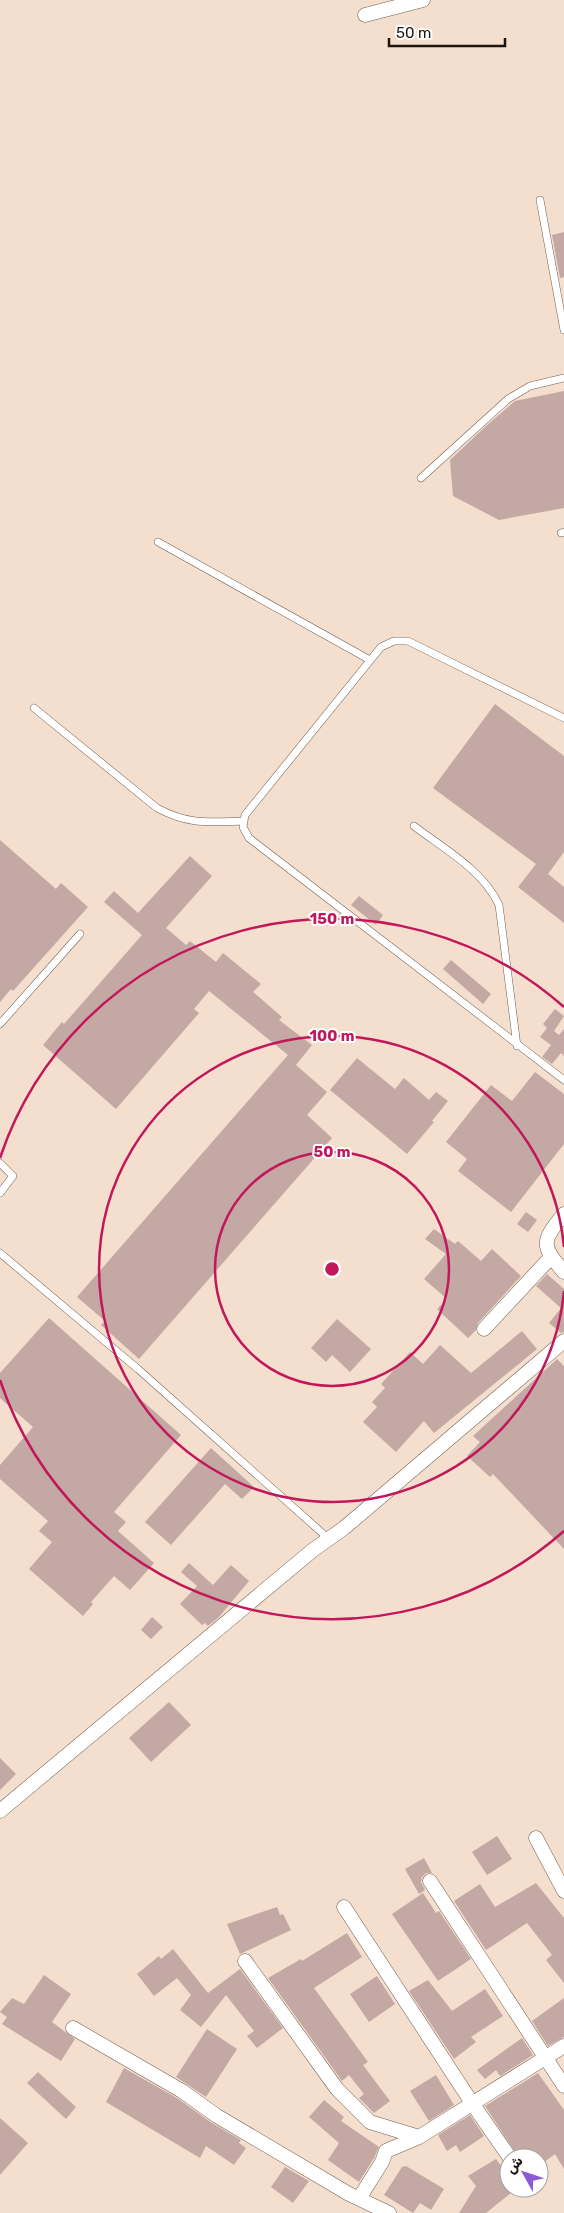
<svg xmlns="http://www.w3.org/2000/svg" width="564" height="2213" viewBox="0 0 564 2213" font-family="Rubik,'Noto Naskh Arabic',sans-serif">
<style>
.building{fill:#c4a8a3}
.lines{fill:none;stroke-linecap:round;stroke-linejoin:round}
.service-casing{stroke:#715e4f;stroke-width:8}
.minor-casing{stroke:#715e4f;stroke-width:15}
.service{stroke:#fff;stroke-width:7}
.minor{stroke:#fff;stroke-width:14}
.ring{fill:none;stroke:#c2185b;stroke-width:2.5}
.centre{fill:#c2185b;stroke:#fff;stroke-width:2.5}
.ring-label{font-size:15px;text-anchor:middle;font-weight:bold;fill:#c2185b;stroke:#fff;stroke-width:4;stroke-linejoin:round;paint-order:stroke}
</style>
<rect width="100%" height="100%" fill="#f4decd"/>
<path class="building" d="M564 232V277L560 278 552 235Z
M564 391V508L499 520 453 496 450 460 486 426 515 401Z
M495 704 564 756V852L548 874 564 887V923L518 887 536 864 433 788Z
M0 840 56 889 61 883 88 907 13 991 11 989 0 1002Z
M190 856 212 876 166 928 186 945 190 941 216 962 223 953 261 984 253 992 282 1017 279 1020 312 1045 296 1065 327 1092 307 1115 332 1138 139 1359 101 1325 105 1321 77 1297 288 1055 209 991 194 1009 199 1013 116 1109 43 1045 62 1022 64 1024 142 935 104 902 114 891 138 913Z
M359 896 383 915 376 925 351 905Z
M451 960 491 994 483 1004 443 969Z
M555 1009 564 1016 554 1031 559 1035 564 1029V1056L561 1053 552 1064 542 1057 551 1045 540 1037 547 1028 543 1024Z
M357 1058 395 1089 404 1078 429 1100 436 1092 448 1101 432 1121 434 1122 407 1154 330 1090Z
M535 1072 564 1094V1144L511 1212 458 1171 467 1159 446 1142 491 1085 512 1101Z
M526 1212 537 1220 528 1232 517 1224Z
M434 1229 455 1244 458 1241 481 1261 492 1249 521 1276 478 1323 476 1330 468 1338 437 1309 447 1299 424 1279 446 1254 425 1239Z
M547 1274 564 1289V1332L561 1333 549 1323 561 1308 536 1286Z
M49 1318 181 1435 114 1512 126 1522 118 1531 154 1563 130 1590 114 1576 91 1602 93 1604 83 1616 29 1569 52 1542 39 1531 48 1521 0 1479V1465L33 1427 0 1398V1373Z
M337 1319 371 1349 350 1372 332 1355 326 1362 311 1348Z
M522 1331 537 1349 434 1433 424 1421 396 1452 363 1422 377 1407 372 1402 385 1388 381 1384 410 1352 423 1364 440 1345 471 1373Z
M557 1359 564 1366V1549L493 1474 490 1477 467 1456 480 1442 473 1436Z
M211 1448 254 1487 242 1499 225 1484 171 1545 145 1522Z
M189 1563 213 1585 231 1565 249 1581 219 1617 208 1626 205 1623 202 1625 180 1604 197 1586 181 1572Z
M152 1617 163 1627 151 1639 141 1630Z
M169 1702 191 1725 151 1762 129 1738Z
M0 1758 16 1774 0 1790Z
M497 1836 512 1859 487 1875 472 1852Z
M424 1858 432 1873H426L422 1877 421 1882 425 1890 419 1894 405 1869Z
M536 1883 564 1918V1983L546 1960 552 1955 527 1923 486 1950 454 1901 480 1884 495 1907Z
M423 1893 436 1913 439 1911 471 1959 438 1981 392 1914Z
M277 1907 280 1915 283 1914 291 1930 240 1954 227 1924Z
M347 1933 362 1957 314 1988 368 2062 363 2065 390 2101 374 2113 359 2098 364 2094 349 2075 342 2081 268 1978 301 1959 302 1961Z
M173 1949 208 1993 240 1969 283 2028 257 2048 247 2036 254 2031 226 1995 201 2027 180 2010 191 1995 177 1978 154 1996 137 1974 159 1956 161 1959Z
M44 1975 71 1994 52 2022 75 2039 61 2061 2 2024 7 2017 0 2012 12 1998 24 2004Z
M377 1976 395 2004 369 2022 350 1994Z
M428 1980 452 2011 485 1989 503 2016 471 2037 476 2042 454 2059 409 1991Z
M564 1998V2037L548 2046 532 2021Z
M207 2029 237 2049 206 2097 176 2077Z
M522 2038 533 2055 500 2076 496 2070 485 2079 477 2070Z
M124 2068 177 2098 212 2123 241 2140 239 2143 246 2148 234 2165 206 2146 200 2158 106 2102Z
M38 2072 76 2107 66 2119 27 2083Z
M538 2073 564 2110V2169L555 2154 539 2166V2158H519L485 2106Z
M436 2075 454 2105 429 2121 410 2091Z
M324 2100 344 2117 341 2121 379 2147 374 2158 359 2182 328 2160 339 2143 309 2117Z
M470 2115 484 2136 460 2152 456 2145 447 2151 438 2135Z
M0 2118 28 2143 0 2175Z
M496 2159 509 2176V2188H517L486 2213H459L476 2186 468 2176Z
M406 2166 444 2189 431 2210 420 2203 413 2213 384 2195 402 2167Z
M285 2167 309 2181 293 2203 271 2187Z"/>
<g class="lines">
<defs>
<path id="service" d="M540 200 564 330
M421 478 508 399 530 386 564 378
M561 533 564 532
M158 542 370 660
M34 708 157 808C189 825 208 822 243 821
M564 718 408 641H394L381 647 245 815 243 827 249 838 564 1080
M414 826C444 849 483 870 499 905L517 1046
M0 1024 80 934
M0 1163 13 1176 0 1193
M0 1253 138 1369 329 1539"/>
<path id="minor" d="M365 15 423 0
M564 1214C542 1241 540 1245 564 1272
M484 1329 551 1257
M0 1811 313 1550 344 1528 564 1341
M536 1838 564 1891
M430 1881 564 2086
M344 1907 472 2103 510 2158
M245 1961 337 2089 370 2122 419 2137 564 2046
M73 2028 182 2091 217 2116 349 2194 389 2213
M360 2197 382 2162 386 2151 419 2137"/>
</defs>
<use href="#service" class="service-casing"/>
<use href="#minor" class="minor-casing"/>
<use href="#service" class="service"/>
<use href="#minor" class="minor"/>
</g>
<g class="ring">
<circle cx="332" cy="1269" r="117"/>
<path d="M564 1291A233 233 0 1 1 564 1247"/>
<path d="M564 1531A350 350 0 0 1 0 1380M0 1158A350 350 0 0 1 564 1007"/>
</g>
<circle cx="332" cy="1269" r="8" class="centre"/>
<g class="ring-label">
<text x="332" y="924">150 m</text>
<text x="332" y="1041">100 m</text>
<text x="332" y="1157">50 m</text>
</g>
<g transform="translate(524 2173) rotate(310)"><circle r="24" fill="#ffffff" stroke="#a5a29f"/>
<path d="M0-4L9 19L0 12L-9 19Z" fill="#8b5ad4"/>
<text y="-8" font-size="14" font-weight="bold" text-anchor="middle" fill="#1d1610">ش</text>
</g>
<path d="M389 38v8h116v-8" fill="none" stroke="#1d1610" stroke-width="2.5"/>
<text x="396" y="38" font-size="15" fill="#1d1610" stroke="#ffffff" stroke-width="4" paint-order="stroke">50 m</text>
</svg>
